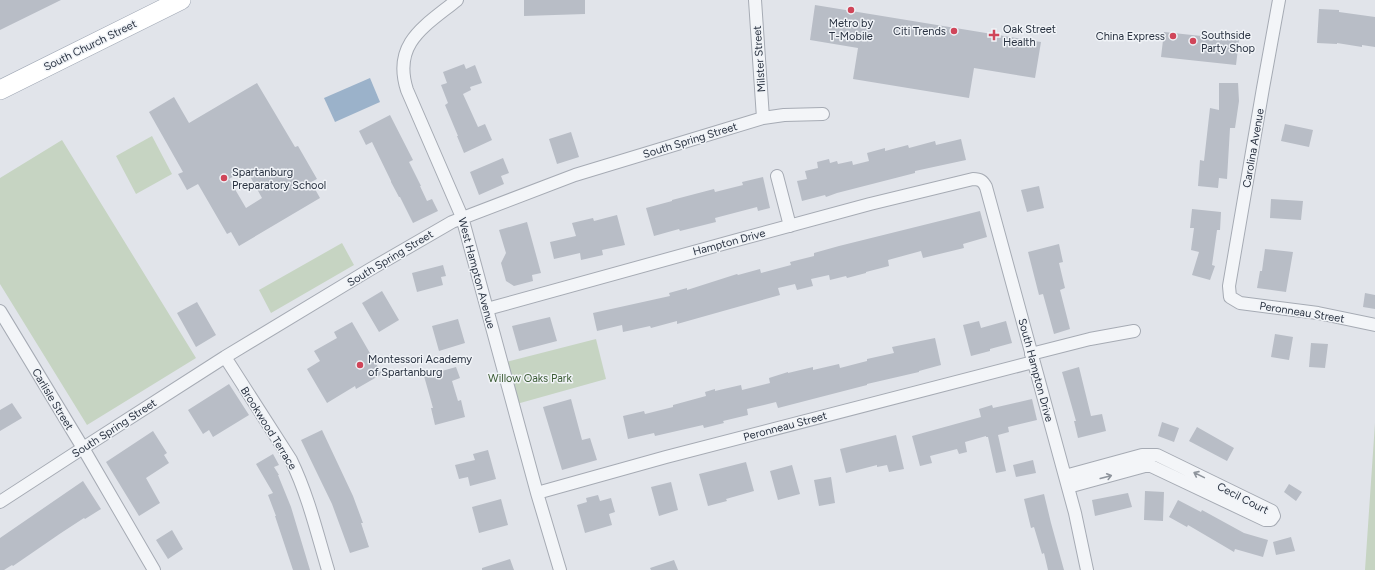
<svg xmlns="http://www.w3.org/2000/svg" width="1375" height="570" viewBox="0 0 1375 570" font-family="Figtree,sans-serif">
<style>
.green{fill:#c6d4c2}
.water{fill:#9bb2ca}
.building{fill:#b8bdc6;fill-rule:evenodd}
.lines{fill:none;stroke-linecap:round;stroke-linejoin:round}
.street-casing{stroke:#a6abb4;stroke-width:14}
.primary-casing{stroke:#a0a8b5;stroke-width:20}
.street{stroke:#f3f5f8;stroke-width:12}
.primary{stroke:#fff;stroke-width:19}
.oneway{stroke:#8e949c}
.poi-dot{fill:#d04559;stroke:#f0f3f7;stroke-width:1.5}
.labels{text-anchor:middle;stroke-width:3;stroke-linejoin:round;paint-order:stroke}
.poi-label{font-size:11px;fill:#293241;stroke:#f0f3f7;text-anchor:start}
.street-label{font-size:11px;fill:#293241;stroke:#f0f3f7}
.park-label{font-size:11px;fill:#3d5d36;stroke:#f0f3f7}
</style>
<rect width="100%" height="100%" fill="#e1e4ea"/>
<path class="green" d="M152 136 172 174 136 194 116 156Z
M62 140 196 358 87 425 0 284V178Z
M342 243 354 265 271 313 259 290Z
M596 339 606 379 513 405 502 363Z
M1375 423V570H1365Z"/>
<path class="water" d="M370 78 380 102 335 122 324 98Z"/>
<path class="building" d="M0 0H61L0 30Z
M524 0H585V14L524 16Z
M815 5 1041 42 1035 78 974 68 969 98 853 79 858 48 810 40Z
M1319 9 1339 10V12L1375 17V47L1362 45V47L1337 43V44L1317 43Z
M1164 32 1239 40 1236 65 1161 57Z
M464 64 466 69 475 65 482 83 470 87 471 90 463 94 478 127 485 124 492 140 464 153 457 136H458L445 105 448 103 441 85 447 83 443 72Z
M257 83 295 147 298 146 317 179 311 182 320 198 239 246 231 232 227 234 198 184 187 190 178 174 183 172 149 112 174 97 189 123ZM246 169 262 198 246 208 229 179Z
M1219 83H1238L1239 101 1235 128H1230L1227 179 1219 178 1218 188 1198 186 1200 160 1204 161 1210 108 1219 110Z
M390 115 413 160 409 162 421 186H420L427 201 432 199 438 211 413 223 400 197H399L391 182V181L372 142 366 145 359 131Z
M1285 124 1313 130 1309 147 1281 141Z
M571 132 579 157 557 164 549 139Z
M961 139 966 160 915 171V173L837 193 826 197 825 195 802 201 797 181 807 179 805 171 818 168 817 162 829 159 830 163 837 161 838 164 852 161 853 165 869 161 867 153 885 148V151L908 145 909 148 935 141 936 145Z
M503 158 509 173 501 176 504 184 479 195 470 172Z
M763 177 770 208 758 211 757 207 715 218 716 222 680 231 679 229 654 236 646 208 672 201V200L714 189 715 192 743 185 742 182Z
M1039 186 1044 208 1027 212 1021 190Z
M1271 199 1303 201 1301 220 1270 218Z
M1192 209 1221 212 1220 230H1217L1212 265 1215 266 1210 280 1192 275 1199 252 1191 250 1194 228H1190Z
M980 211 987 237 963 244 964 248 923 258 921 251 888 260 889 266 866 272V273L847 278 846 276 830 280 829 275 811 279 813 286 797 290 795 284 778 288 780 295 677 324V321L651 328 650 326 623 332 622 325 597 331 593 313 670 296 669 293 687 288V290L737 274 738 275 760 269 761 273 791 265 790 262 814 256V253L839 246Z
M617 215 625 245 602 250 603 255 581 260 580 253 554 259 550 242 576 236 572 223 593 218 594 221Z
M527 222 541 273 532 275 533 281 514 286 506 281 501 263 506 253 499 230Z
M1059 244 1063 262 1059 263 1065 288 1060 290 1070 329 1054 334 1043 294 1039 295 1028 252Z
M1265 249 1293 252 1286 292 1257 288 1260 271H1262Z
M443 265 446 276 441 277 443 285 417 292 412 273Z
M382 291 399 320 379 332 362 303Z
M1365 293 1375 295V309L1363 307Z
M197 302 216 335 196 347 177 313Z
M550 317 557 341 519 351 512 326Z
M458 319 465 343 439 351 432 326Z
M979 321 981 328 1006 321 1012 343 990 349V351L971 356 963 325Z
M352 322 382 374 356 389 355 386 327 403 307 369 320 361 314 351 337 338 334 332Z
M1275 334 1293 337 1289 360 1271 357Z
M935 338 941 365 919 371V372L867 384V385L778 408 776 402 747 409 748 415 723 421 724 423 704 428 703 425 655 436 654 433 628 439 623 416 644 411 645 414 673 407V405L706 396 705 392 715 389V391L741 385 742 390 770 383 769 378 788 372V373L813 367V370L839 364 840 368 867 361V359L894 353 892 347Z
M1311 343 1328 344 1325 368 1309 367Z
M456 367 460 378 452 381 458 401 461 400 465 417 435 425 431 408H433L424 376Z
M1079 367 1091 416 1102 414 1106 431 1078 438 1074 421H1076L1062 372Z
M229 384 249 415 213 437 209 430 203 434 188 410Z
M571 399 582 440 590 438 597 460 562 470 543 407Z
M1032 399 1037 420 1008 427 1009 432 998 435 1006 471 996 473 988 437H986V436L965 442 967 452 959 454 957 449 930 456 932 463 920 466 912 436 981 417 979 409 992 405 993 408Z
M12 403 22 418 0 431V410Z
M1162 422 1179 428 1174 442 1158 436Z
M1197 427 1234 448 1227 461 1189 441Z
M322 430 353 496 363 523H361L369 547 350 553 332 504 301 440Z
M153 431 167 453 164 455 169 463 146 478 160 503 139 516 106 462Z
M896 435 904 469 889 472 887 465 877 467V465L846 473 840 449Z
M488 450 496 479 470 486 468 477 459 479 455 465 475 460 473 454Z
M273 454 279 465 274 467 279 475H278L291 507 310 570H293L275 516H276L268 495 273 493 256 464Z
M1033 460 1036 473 1016 477 1013 465Z
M746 462 754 491 726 499 727 501 708 506 699 474Z
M792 465 800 494 778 500 770 471Z
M831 477 835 503 819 506 814 480Z
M83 481 101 509 85 519 84 518 61 533 13 566 12 565 4 570H0V538Z
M671 482 678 510 659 516 651 487Z
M1289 484 1302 492 1296 501 1284 492Z
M1145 491 1164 492 1163 521 1144 520Z
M1128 493 1132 507 1095 516 1092 500Z
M1044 494 1051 523 1064 570H1048L1044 553 1042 554 1034 527 1031 528 1024 499Z
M598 495 600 501 611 498 615 512 609 514 612 525 585 533 577 505 587 502 586 498Z
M501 499 508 525 479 533 472 507Z
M1178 500 1201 512 1202 510 1244 533 1268 540 1263 557 1235 549 1234 552 1188 525 1187 527 1169 517Z
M172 530 183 549 168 559 156 540Z
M1291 537 1295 551 1276 555 1273 542Z
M510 559 514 570H482V568Z
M674 560 678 570H651L650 568Z"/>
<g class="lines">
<defs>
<path id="street" d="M457 0C425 26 392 43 407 90L462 217 537 493 560 570
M755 0 763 118
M1279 0 1263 88 1229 286 1230 297 1240 303 1318 313 1375 325
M777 176 790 226
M487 309 737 240 870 204 973 179C980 179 983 181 986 187L1075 513 1087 570
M0 311 83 448 154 570
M1031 354 1090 339 1134 331
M225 357 291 460C308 495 317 533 328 570
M1065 476 1142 455H1157L1272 511 1274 516 1271 520H1265L1151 466H1145L1068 487
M537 493 666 457 1033 362
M0 502 83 448 225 357 369 270 452 222 575 175 763 118 784 115 823 114"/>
<path id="primary" d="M0 90 181 0"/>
</defs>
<use href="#street" class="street-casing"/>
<use href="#primary" class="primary-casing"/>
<use href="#street" class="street"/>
<use href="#primary" class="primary"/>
</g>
<defs><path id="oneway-shaft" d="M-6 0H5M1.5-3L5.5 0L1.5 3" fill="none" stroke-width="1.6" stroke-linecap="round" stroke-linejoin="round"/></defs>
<g class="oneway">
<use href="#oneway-shaft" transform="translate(1199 475) rotate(-154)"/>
<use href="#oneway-shaft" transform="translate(1106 477) rotate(-15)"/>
</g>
<g class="poi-dot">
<circle cx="851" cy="10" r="4"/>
<circle cx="954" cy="31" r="4"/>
<path d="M992 29h4v4h4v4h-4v4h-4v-4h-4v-4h4z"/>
<circle cx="1173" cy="36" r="4"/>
<circle cx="1193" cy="41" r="4"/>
<circle cx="224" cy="178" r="4"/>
<circle cx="360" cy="365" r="4"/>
</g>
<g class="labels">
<g class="poi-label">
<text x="851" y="27" text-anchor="middle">Metro by<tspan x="851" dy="13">T-Mobile</tspan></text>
<text x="1003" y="33">Oak Street<tspan x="1003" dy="13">Health</tspan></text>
<text x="946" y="35" text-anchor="end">Citi Trends</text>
<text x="1201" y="39">Southside<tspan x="1201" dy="13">Party Shop</tspan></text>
<text x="1165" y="40" text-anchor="end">China Express</text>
<text x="232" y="176">Spartanburg<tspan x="232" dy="13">Preparatory School</tspan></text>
<text x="368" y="363">Montessori Academy<tspan x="368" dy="13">of Spartanburg</tspan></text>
</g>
<g class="street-label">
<text transform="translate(90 45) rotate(-26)" y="4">South Church Street</text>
<text transform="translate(759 59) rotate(-94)" y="4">Milster Street</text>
<text transform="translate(690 140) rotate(-17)" y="4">South Spring Street</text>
<text transform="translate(1253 148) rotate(-80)" y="4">Carolina Avenue</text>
<text transform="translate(729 242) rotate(-15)" y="4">Hampton Drive</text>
<text transform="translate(390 258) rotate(-31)" y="4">South Spring Street</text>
<text transform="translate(477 273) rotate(75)" y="4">West Hampton Avenue</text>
<text transform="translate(1302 312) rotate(9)" y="4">Peronneau Street</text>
<text transform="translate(1036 370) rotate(75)" y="4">South Hampton Drive</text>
<text transform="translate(53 399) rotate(59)" y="4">Carlisle Street</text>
<text transform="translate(785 426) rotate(-15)" y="4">Peronneau Street</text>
<text transform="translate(114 428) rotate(-33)" y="4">South Spring Street</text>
<text transform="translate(269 428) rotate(58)" y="4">Brookwood Terrace</text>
<text transform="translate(1243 498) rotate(27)" y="4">Cecil Court</text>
</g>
<g class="park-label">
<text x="530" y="382">Willow Oaks Park</text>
</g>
</g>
</svg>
